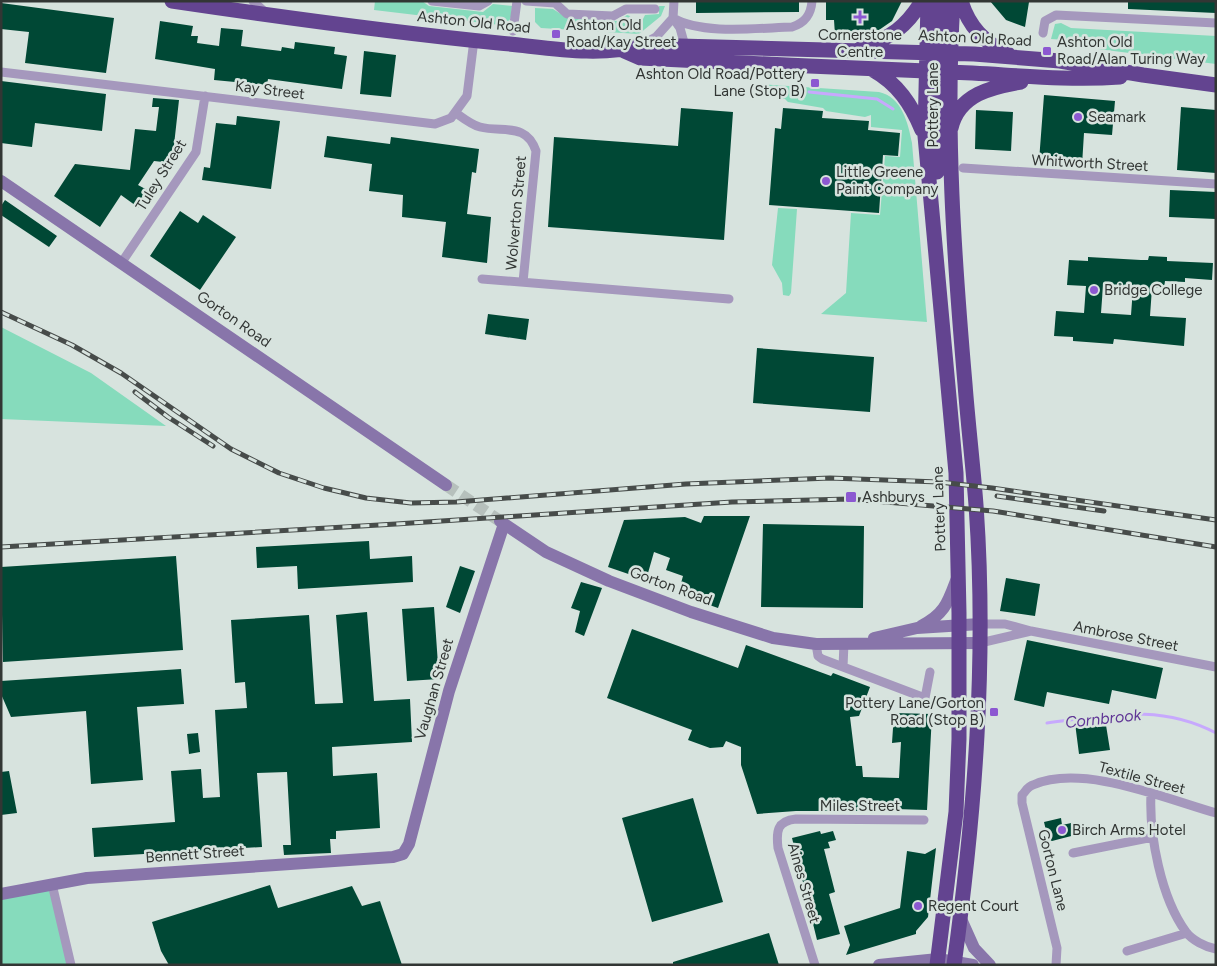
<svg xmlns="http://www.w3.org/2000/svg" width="1217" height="966" viewBox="0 0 1217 966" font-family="Figtree,sans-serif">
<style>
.green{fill:#86dbbc}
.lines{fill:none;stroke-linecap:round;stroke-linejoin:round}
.stream{stroke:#c7a9fd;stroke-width:3}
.building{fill:#004835;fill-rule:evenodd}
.secondary-tunnel{stroke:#b6c0bc;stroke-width:12;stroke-dasharray:12 6;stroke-linecap:butt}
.street{stroke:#a598bd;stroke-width:9}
.secondary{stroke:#8875aa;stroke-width:12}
.highway{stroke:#634490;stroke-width:15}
.rail-casing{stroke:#474c4a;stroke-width:5}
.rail{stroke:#d7e3de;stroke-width:3;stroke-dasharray:9;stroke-linecap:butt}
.poi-dot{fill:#8c58d1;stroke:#d7e3de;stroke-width:2}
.labels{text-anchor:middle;stroke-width:5;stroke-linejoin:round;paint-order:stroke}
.street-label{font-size:15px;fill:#323634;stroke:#d7e3de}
.poi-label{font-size:15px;fill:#323634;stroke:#d7e3de;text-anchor:start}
.water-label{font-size:16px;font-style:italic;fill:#603696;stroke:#d7e3de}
</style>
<rect width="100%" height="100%" fill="#d7e3de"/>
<path class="green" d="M375 1H422L429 6 483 12 493 4 512 6 511 17 508 23 500 25 374 10Z
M659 6H665L661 16 639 34 541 28 535 22V8L553 9 567 18 618 21 627 15 630 16 632 23H641L645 15 659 14Z
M1061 23 1071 28 1216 36V64L1090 48 1066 40 1051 39 1055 24Z
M760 84 879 92C902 97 908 123 912 143L927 322 821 314 846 293 851 213 880 215 885 156 900 157 902 130 871 127V115L865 117 826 111 823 108 788 102 785 99 768 95Z
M778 208 797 209 791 293 789 296 783 295 782 283 772 265Z
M1 327 91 373 166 426 1 419Z
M49 887 68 965H1V896Z"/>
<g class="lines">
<path class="stream" d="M809 92 877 99 893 109
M1047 723C1107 716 1159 703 1216 733"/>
</g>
<path class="building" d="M696 1H799V12L696 13Z
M826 1H902L892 21 879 30 835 35 834 20H826Z
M990 1 1029 2 1025 27 1006 20Z
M1128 1H1216V13L1128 9Z
M1 3 114 18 106 73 25 63 29 32 1 29Z
M160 21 193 26 191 36H198L197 43 219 46 221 28 243 30 241 46 281 51 282 47 294 49 295 42 335 47 334 54 347 56 342 89 268 79 267 85 214 80 215 69 155 59Z
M364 51 396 55 391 97 360 94Z
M1 81 106 94 102 131 35 123 32 147 1 143Z
M1044 95 1115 101 1112 135 1084 133 1082 165 1039 161Z
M153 98 179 100 172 163 154 161 138 185 149 191 139 208 121 195 100 227 54 196 75 164 130 170 135 129 156 131 159 107H152Z
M1181 107 1216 110V173L1177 170Z
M681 108 733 112 724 240 548 227 554 137 678 146Z
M783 108 823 111 822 118 869 121 868 130 900 133 898 156 883 155 879 213 769 205 775 128 781 129Z
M976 110 1013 112 1011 151 975 149Z
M237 116 280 121 271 189 202 180 204 167 210 168 216 123 236 125Z
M327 136 390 144 391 137 479 149 476 173 472 172 467 214 491 217 487 263 442 257 446 222 402 217 403 195 369 191 372 164 324 157Z
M1170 190 1216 192V219L1169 217Z
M5 200 57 236 49 247 1 215V206Z
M180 211 198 223 203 215 236 237 200 290 150 256Z
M1149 256 1167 257V261L1213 263 1212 280 1185 278V282L1165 281 1164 288H1152L1150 316 1186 318 1184 346 1114 339 1113 344 1073 341V337L1054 336 1056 311 1084 313 1086 286 1067 285 1069 260 1088 261V257L1141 260H1148ZM1103 286 1133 288 1131 315 1101 313Z
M488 314 529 319 526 340 485 334Z
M757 348 874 357 870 412 753 403Z
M704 516H750L718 608 678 594 683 576 666 570 670 558 654 552 646 580 608 567 624 520 685 517 701 523Z
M763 524 864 526 863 608 761 607Z
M369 541 370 559 412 556 413 582 298 589 297 566 257 568 256 547Z
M176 556 183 650 3 662 1 567Z
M460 566 475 571 460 613 446 607Z
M1006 578 1040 584 1035 616 1000 611Z
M581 582 602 588 584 636 575 632 580 611 571 608Z
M434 607 439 679 407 681 402 609Z
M367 612 374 701 410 699 412 742 332 747 333 776 377 773 380 828 336 831V839H330L331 853 284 855 283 845H291L287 772 257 773 262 847 94 857 92 828 175 822 171 771 201 769 203 798 220 797 215 710 247 708 245 682 235 683 231 620 309 615 315 704 343 703 336 615Z
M632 629 738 668 746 645 831 676 833 673 870 687 859 716 850 717 856 766H862L863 777 899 778 901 742 892 743 894 713 932 714 927 810 864 808V811H796L757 814 741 765V747L726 741 723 747 710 748 688 740 692 730 607 698Z
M1027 640 1163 668 1156 699 1112 690 1109 704 1047 692 1044 707 1014 700Z
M181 669 184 704 137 707 143 780 91 784 86 711 11 717 1 694V681Z
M1105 719 1110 750 1079 754 1075 723Z
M198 733 200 752 189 754 187 734Z
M9 771 17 813 1 815V772Z
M693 798 723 902 652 922 622 818Z
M1061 818 1062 825 1076 822 1079 834 1052 841 1048 839 1044 822Z
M820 831 821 834 833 831 836 840 828 842 830 848 824 849 835 892 829 894 840 934 817 940 792 838Z
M936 848 928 917 916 931V934L846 955 850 945 844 926 900 908 907 851 925 854Z
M270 885 278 908 352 886 362 906 380 901 402 965H169L161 951 152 922Z
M769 933 779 965H673V962Z"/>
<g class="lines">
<path class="secondary-tunnel" d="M446 485 500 521"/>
<path class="street" d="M253 1 266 13
M432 1 479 6 488 1
M526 1 555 3 567 14 613 16 626 9H655
M674 1 673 18 680 28 685 46
M673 18C702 35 758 28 792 27 805 23 811 15 812 1
M513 31 517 1
M1043 33 1045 21 1056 15 1216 23
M643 44 656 37 673 18
M1 72 435 124 451 118 467 96 474 40
M456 113C463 118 472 125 480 127 503 133 526 122 536 151L523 282
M963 168 1216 184
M122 262 196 152 205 96
M482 279 729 299
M980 624H1005L1031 631 1216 667
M980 643 1031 631
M816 644 818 656 822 659 925 698 930 672
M843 667 844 643
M1151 794C1149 835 1161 898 1186 932 1192 940 1205 947 1216 949
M1073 853 1153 837
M52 884 71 965
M1127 951 1187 933
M815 965 778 848C776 831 777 821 796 819L924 820
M1056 965 1057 948 1022 803V795C1025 792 1028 786 1033 785 1082 763 1166 799 1216 813"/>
<path class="secondary" d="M1 181 446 485
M500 521 546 552 609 581 691 612 773 638 816 644 980 643
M921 626C945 614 948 602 957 578
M874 638 917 628 980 624
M1 894 87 878 393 857 403 854 409 844 449 691 504 524
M961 919 974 948 990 965
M879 965 938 959 973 965"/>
<path class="highway" d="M172 1C280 17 390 32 499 43 545 47 598 58 642 45L974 54 1060 61 1143 75 1216 85
M928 1 925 136 956 473 959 613V739L956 812 937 965
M953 1C945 129 954 257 965 384 968 424 973 465 976 505 987 659 975 812 954 965
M961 1C969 27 984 42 1008 54
M862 47C890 39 907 26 922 1
M624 51 640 58C743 63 847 68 950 72 1007 74 1063 81 1120 77
M933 60C942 42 940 21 941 1
M873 70C898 84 911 104 922 130
M951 128C959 94 992 87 1021 82
M937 172 936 93 939 63"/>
<defs>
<path id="rail" d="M1 312 72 345 121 373 231 449 279 473 324 488 366 498 411 503 456 502 686 484 830 478 939 482 992 488 1216 520
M135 392 168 417 213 446
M997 496 1104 511
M1 547 396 524 732 502 850 499 993 511 1216 547"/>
</defs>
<use href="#rail" class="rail-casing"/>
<use href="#rail" class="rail"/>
</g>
<g class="poi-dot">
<path d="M857.5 9.5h5v5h5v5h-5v5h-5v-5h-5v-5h5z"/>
<rect x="551" y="29" width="10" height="10" rx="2.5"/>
<rect x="1042" y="46" width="10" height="10" rx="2.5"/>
<rect x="810" y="78" width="10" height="10" rx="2.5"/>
<circle cx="1078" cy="117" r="5"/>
<circle cx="826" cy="181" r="5"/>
<circle cx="1094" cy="290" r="5"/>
<rect x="845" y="491" width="12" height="12" rx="2.5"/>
<rect x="989" y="707" width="10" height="10" rx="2.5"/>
<circle cx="1062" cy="830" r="5"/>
<circle cx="918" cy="906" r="5"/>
</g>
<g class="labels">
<g class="street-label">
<text transform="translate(474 22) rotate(6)" y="5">Ashton Old Road</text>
<text transform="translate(975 38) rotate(3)" y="5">Ashton Old Road</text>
<text transform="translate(270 90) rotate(7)" y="5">Kay Street</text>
<text transform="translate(933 105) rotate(-90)" y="5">Pottery Lane</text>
<text transform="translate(1090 163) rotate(3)" y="5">Whitworth Street</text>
<text transform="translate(161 175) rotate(-58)" y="5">Tuley Street</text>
<text transform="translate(516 213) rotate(-85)" y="5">Wolverton Street</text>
<text transform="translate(234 319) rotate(35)" y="5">Gorton Road</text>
<text transform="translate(939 509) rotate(-92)" y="5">Pottery Lane</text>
<text transform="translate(671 586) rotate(20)" y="5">Gorton Road</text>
<text transform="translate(1126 636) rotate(11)" y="5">Ambrose Street</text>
<text transform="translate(434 689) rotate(-74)" y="5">Vaughan Street</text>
<text transform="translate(1142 778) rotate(15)" y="5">Textile Street</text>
<text x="860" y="811">Miles Street</text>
<text transform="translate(195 854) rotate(-4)" y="5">Bennett Street</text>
<text transform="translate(1053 870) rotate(76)" y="5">Gorton Lane</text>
<text transform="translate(804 883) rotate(74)" y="5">Aines Street</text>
</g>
<g class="poi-label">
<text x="566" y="30">Ashton Old<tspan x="566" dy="17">Road/Kay Street</tspan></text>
<text x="860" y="40" text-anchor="middle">Cornerstone<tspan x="860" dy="17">Centre</tspan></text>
<text x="1057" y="47">Ashton Old<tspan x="1057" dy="17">Road/Alan Turing Way</tspan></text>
<text x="805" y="79" text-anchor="end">Ashton Old Road/Pottery<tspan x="805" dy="17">Lane (Stop B)</tspan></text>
<text x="1088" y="122">Seamark</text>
<text x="836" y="177">Little Greene<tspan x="836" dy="17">Paint Company</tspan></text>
<text x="1104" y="295">Bridge College</text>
<text x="862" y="502">Ashburys</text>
<text x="984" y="708" text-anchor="end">Pottery Lane/Gorton<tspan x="984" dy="17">Road (Stop B)</tspan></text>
<text x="1072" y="835">Birch Arms Hotel</text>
<text x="928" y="911">Regent Court</text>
</g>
<g class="water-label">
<text transform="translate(1103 718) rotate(-6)" y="6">Cornbrook</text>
</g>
</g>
<rect width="1217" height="966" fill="none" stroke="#323634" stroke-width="5"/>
</svg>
